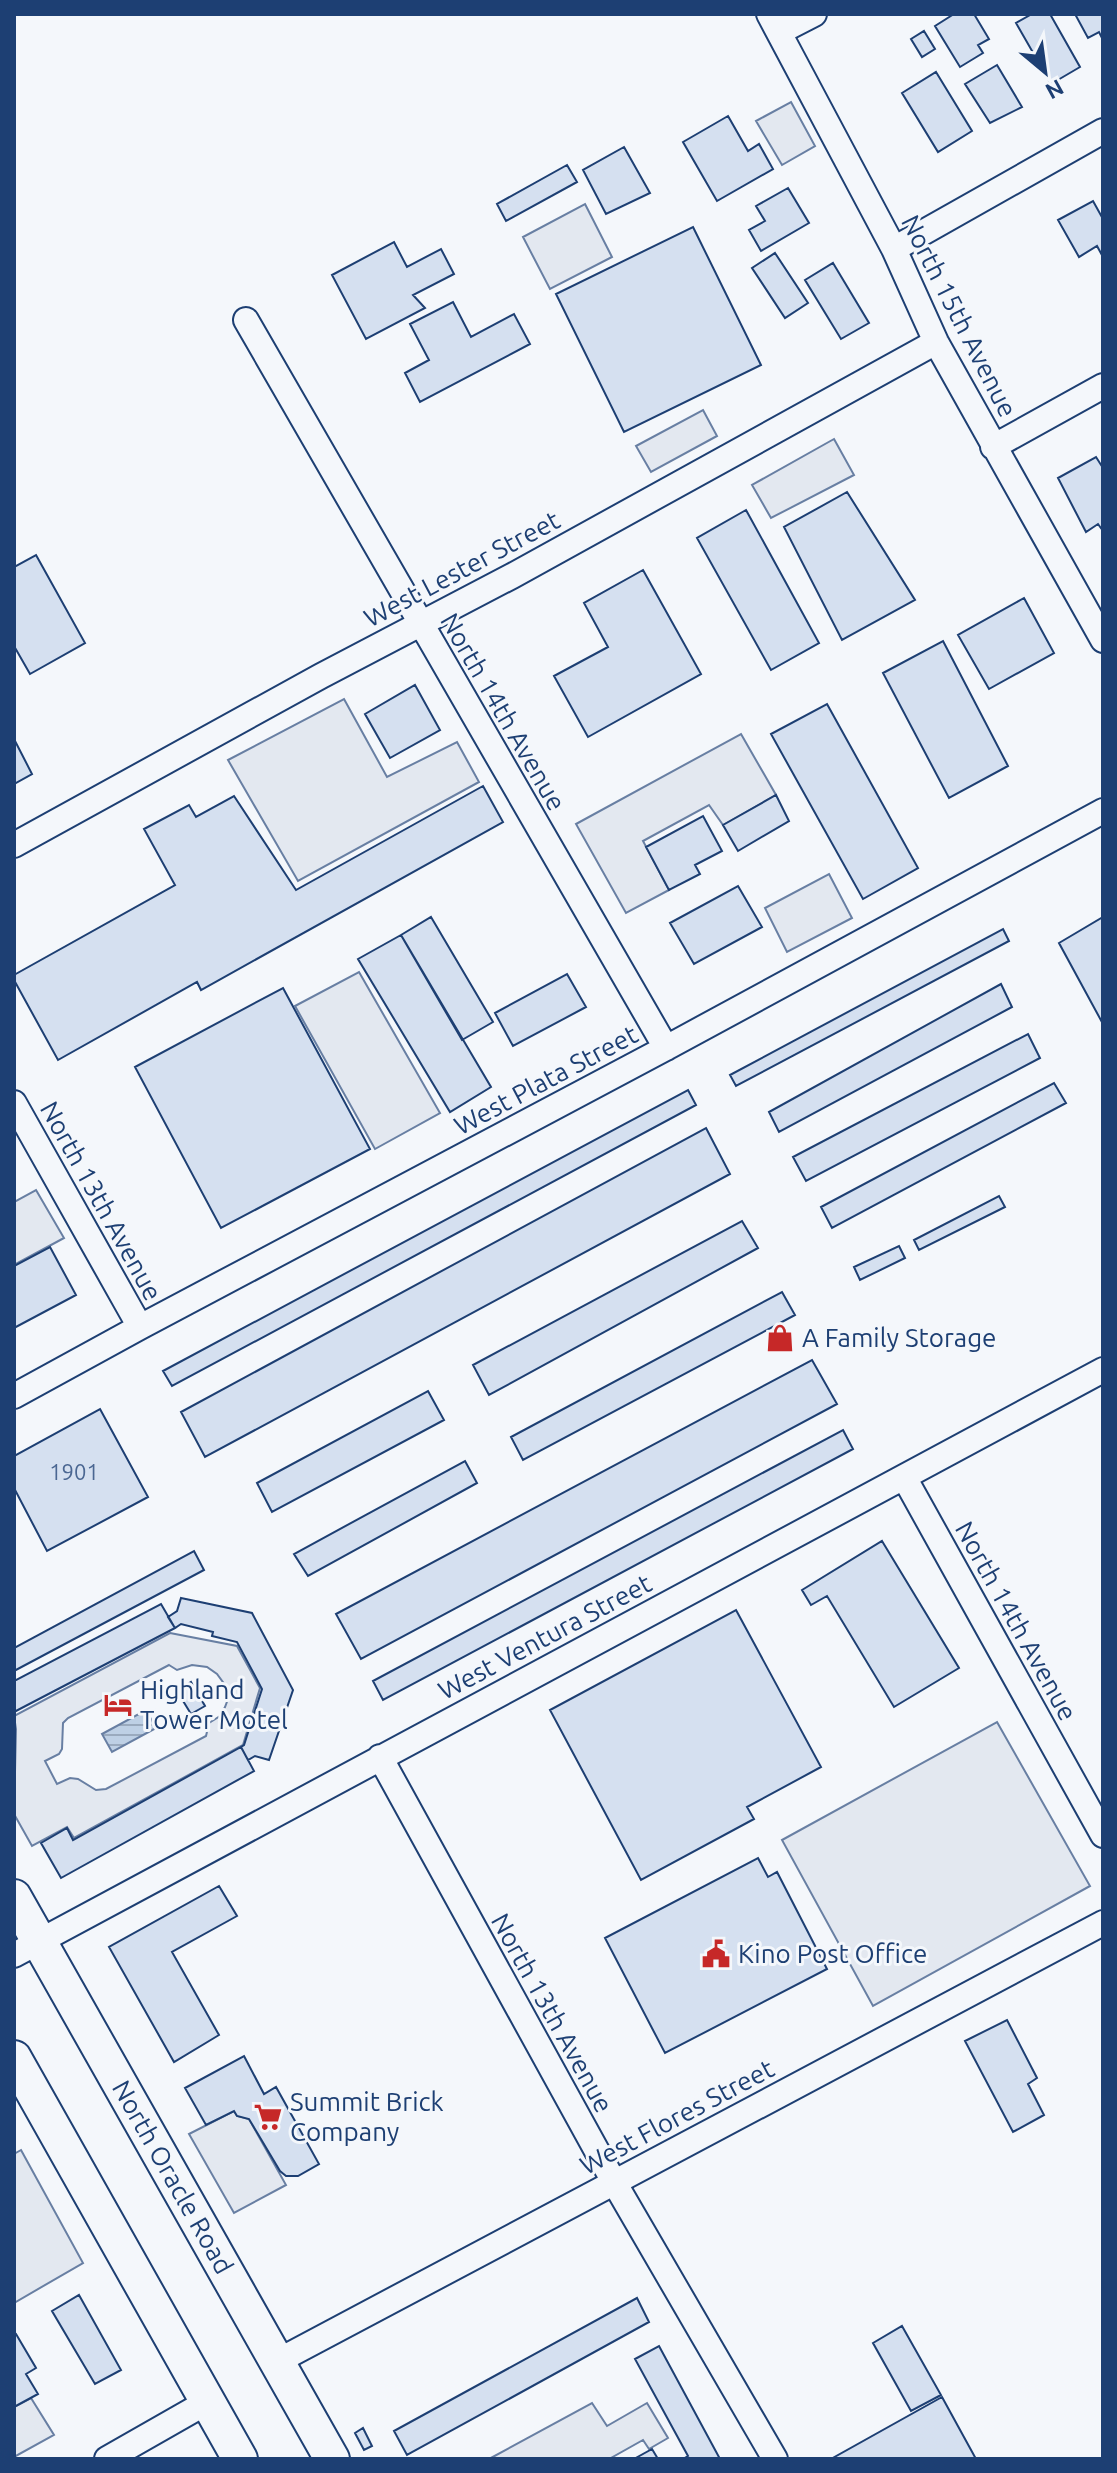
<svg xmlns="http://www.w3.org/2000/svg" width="1117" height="2473" viewBox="0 0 1117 2473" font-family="Ubuntu,sans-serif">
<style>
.parking{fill:#e3e8f0;stroke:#687fa3;stroke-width:2;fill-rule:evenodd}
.water{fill:url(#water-rules);stroke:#687fa3;stroke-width:2}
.building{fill:#d5e0f0;stroke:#1d3f73;stroke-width:2}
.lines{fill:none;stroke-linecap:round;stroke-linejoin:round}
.minor-casing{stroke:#1d3f73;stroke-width:28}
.secondary-casing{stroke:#1d3f73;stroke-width:38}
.minor{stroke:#f4f7fb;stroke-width:24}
.secondary{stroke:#f4f7fb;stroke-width:34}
.labels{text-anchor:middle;stroke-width:6;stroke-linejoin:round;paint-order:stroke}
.number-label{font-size:22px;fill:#4b6792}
.street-label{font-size:26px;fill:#1d3f73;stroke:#f4f7fb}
.poi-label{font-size:26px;fill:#1d3f73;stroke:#f4f7fb;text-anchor:start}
</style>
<defs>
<pattern id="water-rules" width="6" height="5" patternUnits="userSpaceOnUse" patternTransform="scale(2)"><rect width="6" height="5" fill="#bed0e5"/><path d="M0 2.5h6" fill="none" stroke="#9aaabe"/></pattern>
</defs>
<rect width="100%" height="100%" fill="#f4f7fb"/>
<path class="parking" d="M791 102 815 146 782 165 756 121Z
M585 204 612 257 550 289 523 237Z
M703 410 717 436 651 472 636 446Z
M834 439 854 475 771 518 752 485Z
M344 699 387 777 457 742 479 782 298 881 228 760Z
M741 734 776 795 723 825 709 805 643 841 669 890 626 913 576 824Z
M829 874 852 918 787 952 765 908Z
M359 972 440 1113 375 1149 295 1006Z
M36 1190 64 1238 14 1265V1202Z
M170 1633 237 1646 260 1688 243 1745 74 1838 67 1827 32 1846 14 1814 16 1729 14 1716ZM169 1665 177 1670 192 1665 207 1667 217 1674 225 1685 228 1699 225 1707 220 1716 209 1723 206 1736 106 1789 96 1790 78 1779 70 1778 57 1784 45 1761 59 1754 62 1749 63 1723 68 1718Z
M997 1722 1090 1886 873 2006 782 1840Z
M234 2111 237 2116 249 2119 286 2185 234 2213 189 2134Z
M21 2150 83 2263 14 2303V2154Z
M31 2398 54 2435 14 2457V2407Z
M592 2403 607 2426 647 2403 668 2438 649 2449 643 2440 609 2459H489Z"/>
<path class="water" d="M146 1710 156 1728 112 1752 102 1734Z"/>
<path class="building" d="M954 14H974L989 39 978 45 983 53 960 67 935 26Z
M1032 14H1050L1080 67 1051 84 1016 23Z
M1075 14H1103V40L1099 32 1088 38Z
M924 31 935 49 922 57 911 39Z
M997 65 1022 107 990 123 965 84Z
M936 72 972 131 938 152 902 93Z
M728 116 748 151 759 144 773 169 717 201 683 142Z
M624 147 650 193 606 214 583 170Z
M567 165 577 182 506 221 497 204Z
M788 188 809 223 761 251 749 230 765 221 756 206Z
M1093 201 1103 219V257L1097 246 1079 257 1058 220Z
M693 227 761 365 624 432 556 294Z
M394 242 407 267 441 249 454 274 413 295 425 308 366 339 332 275Z
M775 253 808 303 785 318 752 268Z
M833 263 869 323 841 339 805 280Z
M453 302 471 337 514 314 530 344 420 402 405 373 429 360 410 324Z
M1096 457 1103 468V531L1098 524 1086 532 1058 478Z
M847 492 915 600 842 640 784 527Z
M746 510 819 643 771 670 697 538Z
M36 555 85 643 30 674 14 646V567Z
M643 570 701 674 588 737 554 676 608 647 584 603Z
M1024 598 1054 653 989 689 958 635Z
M943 641 1008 766 949 798 883 673Z
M415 685 440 730 390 758 365 714Z
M827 704 918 868 863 899 771 734Z
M14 739 32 774 14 784Z
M483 786 503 822 201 990 197 982 58 1060 14 980V975L175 885 144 829 189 805 196 817 234 796 296 890Z
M776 795 789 821 738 851 723 825Z
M703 816 722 851 695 865 700 874 669 890 646 847Z
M738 886 762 927 694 964 670 923Z
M431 917 493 1022 462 1040 401 935Z
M1103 917V1024L1059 943Z
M1003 929 1009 941 736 1086 730 1075Z
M401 935 491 1087 450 1112 358 959Z
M567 974 586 1007 513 1046 495 1013Z
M1001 984 1012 1007 779 1132 769 1112Z
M283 988 370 1149 221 1228 135 1067Z
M1028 1034 1040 1058 806 1181 793 1157Z
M1054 1083 1066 1103 832 1228 821 1207Z
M688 1090 696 1105 172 1386 163 1371Z
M706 1128 730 1174 205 1457 181 1412Z
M999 1196 1005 1207 919 1250 914 1240Z
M742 1221 758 1248 489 1395 473 1365Z
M899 1246 905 1258 860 1280 854 1267Z
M50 1247 76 1295 14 1328V1266Z
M782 1292 795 1315 523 1460 511 1437Z
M812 1360 837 1404 361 1659 336 1614Z
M428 1391 444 1420 272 1512 257 1483Z
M100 1409 148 1497 47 1551 14 1488V1456Z
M843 1430 853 1449 383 1700 373 1681Z
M465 1461 477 1483 308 1576 294 1554Z
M882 1541 959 1668 894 1707 827 1596 811 1605 802 1590Z
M194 1551 204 1570 14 1671V1648Z
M181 1598 252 1613 293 1690 269 1760 255 1756 248 1760 241 1747 244 1745 262 1689 237 1642 212 1636 213 1632 181 1624 175 1628 168 1617 177 1611Z
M161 1604 175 1628 14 1712V1681Z
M736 1610 821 1767 747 1807 754 1819 641 1880 550 1710Z
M191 1682 205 1706 191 1714 177 1691Z
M241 1747 254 1771 61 1878 41 1843 67 1828 73 1840Z
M758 1858 768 1877 777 1872 827 1969 665 2053 605 1938Z
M219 1886 237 1916 172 1952 219 2035 174 2062 109 1947Z
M1007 2020 1037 2078 1028 2084 1044 2115 1013 2132 965 2041Z
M244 2056 264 2094 276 2087 319 2164 298 2176H286L280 2171 249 2119 237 2116 234 2111 206 2125 185 2088Z
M79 2295 121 2370 95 2384 52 2311Z
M637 2298 649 2322 407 2455 394 2431Z
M902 2326 941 2395 911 2411 873 2343Z
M16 2334 36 2368 26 2374 38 2394 14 2407V2335Z
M659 2346 720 2459H683L688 2456 635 2359Z
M942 2397 976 2459H831Z
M363 2428 372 2446 364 2450 355 2433Z
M652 2449 658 2459H634Z"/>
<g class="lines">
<defs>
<path id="minor" d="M769 14 894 249 936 342 1103 640
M779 32 814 14
M894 249 1103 131
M246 320 666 1048
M993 447 1103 386
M14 845 321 676 512 576 936 342
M14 1103 140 1327
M14 1396 140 1327 666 1048 1103 811
M904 1477 1103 1835
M380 1757 614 2182 775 2459
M14 1955 1103 1370
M278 2361 1103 1923
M107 2459 207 2402"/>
<g id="secondary">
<path id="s1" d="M14 1897 332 2459"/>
<path d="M14 2058 240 2459"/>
</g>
</defs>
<use href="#minor" class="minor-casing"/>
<use href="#secondary" class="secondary-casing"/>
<use href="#minor" class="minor"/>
<use href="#secondary" class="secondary"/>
</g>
<defs>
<symbol id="shop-bare" viewBox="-9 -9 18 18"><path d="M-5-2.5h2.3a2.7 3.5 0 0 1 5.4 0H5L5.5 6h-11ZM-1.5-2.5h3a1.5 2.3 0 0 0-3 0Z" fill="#c62828" stroke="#f4f7fb" stroke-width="2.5" paint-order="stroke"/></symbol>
<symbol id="hotel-bare" viewBox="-9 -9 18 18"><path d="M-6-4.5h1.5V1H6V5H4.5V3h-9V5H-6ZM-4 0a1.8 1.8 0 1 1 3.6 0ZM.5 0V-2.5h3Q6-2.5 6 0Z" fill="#c62828" stroke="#f4f7fb" stroke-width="2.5" paint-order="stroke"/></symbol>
<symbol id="civic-bare" viewBox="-9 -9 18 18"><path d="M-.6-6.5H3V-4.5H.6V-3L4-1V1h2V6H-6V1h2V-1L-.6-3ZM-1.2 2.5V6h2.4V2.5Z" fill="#c62828" stroke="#f4f7fb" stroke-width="2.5" paint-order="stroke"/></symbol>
<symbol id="supermarket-bare" viewBox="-9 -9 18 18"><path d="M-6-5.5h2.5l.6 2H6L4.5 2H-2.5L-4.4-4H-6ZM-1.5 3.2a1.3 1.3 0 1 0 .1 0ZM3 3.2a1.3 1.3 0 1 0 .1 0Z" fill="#c62828" stroke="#f4f7fb" stroke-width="2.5" paint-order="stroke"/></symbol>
</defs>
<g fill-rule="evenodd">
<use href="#shop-bare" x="760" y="1318" width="40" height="40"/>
<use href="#hotel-bare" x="98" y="1685" width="40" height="40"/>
<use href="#civic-bare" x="696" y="1934" width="40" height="40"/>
<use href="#supermarket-bare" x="248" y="2097" width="40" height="40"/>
</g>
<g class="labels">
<g class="number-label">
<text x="74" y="1480">1901</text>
</g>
<g class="street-label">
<text transform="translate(959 316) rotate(63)" y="9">North 15th Avenue</text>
<text transform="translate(462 569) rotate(-28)" y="9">West Lester Street</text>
<text transform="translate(503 712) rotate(60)" y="9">North 14th Avenue</text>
<text transform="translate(546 1080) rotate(-28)" y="9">West Plata Street</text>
<text transform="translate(101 1201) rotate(61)" y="9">North 13th Avenue</text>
<text transform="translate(1016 1621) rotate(61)" y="9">North 14th Avenue</text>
<text transform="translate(545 1637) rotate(-28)" y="9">West Ventura Street</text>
<text transform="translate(552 2013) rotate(61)" y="9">North 13th Avenue</text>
<text transform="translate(677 2117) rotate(-28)" y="9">West Flores Street</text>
<text dy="9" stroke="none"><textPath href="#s1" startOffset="322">North Oracle Road</textPath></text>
</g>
<g class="poi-label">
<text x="802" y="1347">A Family Storage</text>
<text x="140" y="1699">Highland<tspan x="140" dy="30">Tower Motel</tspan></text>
<text x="738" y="1963">Kino Post Office</text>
<text x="290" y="2111">Summit Brick<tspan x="290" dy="30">Company</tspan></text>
</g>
</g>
<rect width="1117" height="2473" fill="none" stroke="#1d3f73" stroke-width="32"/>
<g transform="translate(1045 72) rotate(151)" stroke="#f4f7fb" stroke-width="6" paint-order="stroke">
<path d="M0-6L14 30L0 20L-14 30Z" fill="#1d3f73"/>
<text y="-12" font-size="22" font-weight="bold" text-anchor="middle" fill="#1d3f73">N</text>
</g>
</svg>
